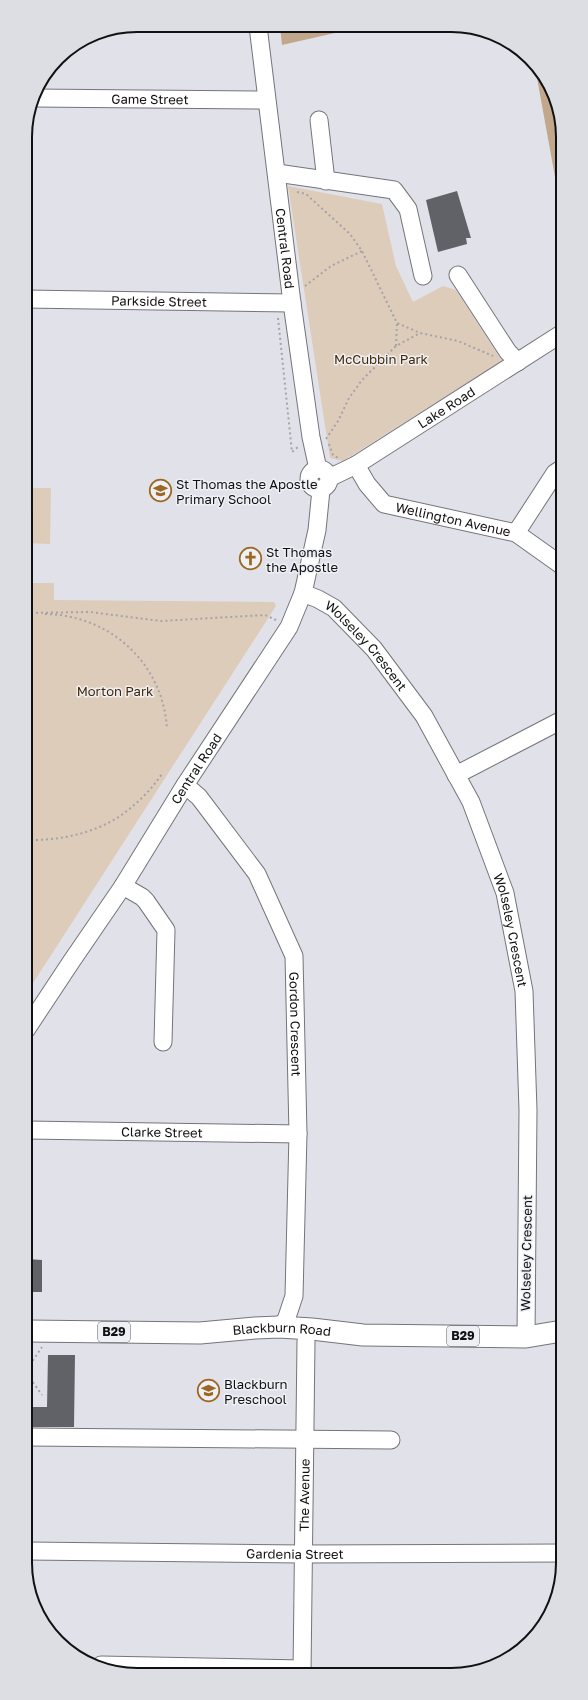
<svg xmlns="http://www.w3.org/2000/svg" width="588" height="1700" viewBox="0 0 588 1700" font-family="'Golos Text',sans-serif">
<style>
.green{fill:#deccbb}
.forest{fill:#c2a78c}
.building{fill:#606267}
.lines{fill:none;stroke-linecap:round;stroke-linejoin:round}
.minor-casing{stroke:#73757b;stroke-width:19}
.major-casing{stroke:#73757b;stroke-width:23}
.path{stroke:#a3a3a9;stroke-width:2;stroke-dasharray:2 3;stroke-linecap:butt}
.minor{stroke:#fff;stroke-width:17}
.major{stroke:#fff;stroke-width:21}
.labels{text-anchor:middle;stroke-width:3;stroke-linejoin:round;paint-order:stroke}
.shield{fill:#eef0f6;stroke:#535457;stroke-width:1}
.shield-label{font-size:12px;font-weight:bold;fill:#111113}
.street-label{font-size:13px;fill:#111113;stroke:#eef0f6}
.park-label{font-size:13px;fill:#442804;stroke:#eef0f6}
.poi-label{font-size:13px;fill:#111113;stroke:#eef0f6;text-anchor:start}
.rim{fill:none;stroke:#111113;stroke-width:2}
</style>
<rect width="100%" height="100%" fill="#e1e2e9"/>
<path class="green" d="M288 186 382 204 396 266 413 302 443 286 456 290 502 361 343 461 330 458Z
M26 488H51L50 544 26 543Z
M26 583H54V600L274 602 276 606 26 994V600H36H26Z"/>
<path class="forest" d="M280 26H366L282 45Z
M535 67 561 115V210Z"/>
<path class="building" d="M457 191 471 238H466L467 244 438 252 426 200Z
M27 1259 42 1260V1292H27Z
M48 1355H75L74 1427H27V1407H47Z"/>
<g class="lines">
<defs>
<g id="minor">
<path id="s1" d="M258 26 292 303 311 437 318 469"/>
<path id="s2" d="M34 98 266 100"/>
<path d="M319 120 326 181"/>
<path d="M277 173 394 190 408 209 423 276"/>
<path d="M458 275 508 352 518 362"/>
<path id="s3" d="M25 299 292 303"/>
<path id="s4" d="M356 465 367 484 384 504 516 533 561 565"/>
<circle cx="319" cy="479" r="10"/>
<path id="s5" d="M329 478 356 465 561 334"/>
<path d="M516 533 555 473 561 469"/>
<path id="s6" d="M303 593 318 599 334 608 374 649 424 716 471 802 505 893 524 991 528 1110 526 1337"/>
<path d="M456 775 562 720"/>
<path id="s7" d="M185 785 199 797 257 874 294 956 298 1134 294 1296 286 1320 279 1327"/>
<path d="M123 886 142 897 146 901 166 930 163 1042"/>
<path id="s8" d="M26 1030 71 962 123 886 185 785 289 627 303 593 317 530 321 490"/>
<path id="s9" d="M27 1130 298 1134"/>
<path d="M27 1437 391 1440"/>
<path id="s10" d="M27 1551 303 1554 563 1553"/>
<path d="M101 1665 302 1669"/>
<path id="s11" d="M302 1673 306 1341"/>
</g>
<g id="major">
<path id="s12" d="M27 1331 200 1333 255 1328 279 1327 312 1329 363 1335 526 1337 562 1331"/>
</g>
</defs>
<use href="#minor" class="minor-casing"/>
<use href="#major" class="major-casing"/>
<path class="path" d="M555 103 561 124
M297 192 306 194 350 234 362 251 397 323 420 333 458 341 493 356
M305 286 331 266 362 251
M278 318 292 452 298 447
M396 346 397 323
M326 439 338 421 349 398 362 380 396 346 420 333
M329 444 333 455 338 458
M26 613 90 612 161 621 265 615 276 620
M45 614C110 615 163 663 167 729
M26 840C64 841 107 831 135 804 146 795 154 785 162 774
M27 1369 42 1347
M27 1374 42 1395"/>
<use href="#minor" class="minor"/>
<use href="#major" class="major"/>
</g>
<defs>
<symbol id="school-ring" viewBox="-11 -11 22 22"><circle r="9.5" fill="#eef0f6" stroke="#9d6721" stroke-width="1.5"/><path d="M0-5L7-2L0 1L-7-2ZM-4 1L0 2.5L4 1V4Q0 6-4 4Z" fill="#9d6721"/></symbol>
<symbol id="church-ring" viewBox="-11 -11 22 22"><circle r="9.5" fill="#eef0f6" stroke="#9d6721" stroke-width="1.5"/><path d="M-1.2-6h2.4v3.5h3.3v2.4h-3.3V6h-2.4V-.1h-3.3v-2.4h3.3Z" fill="#9d6721"/></symbol>
</defs>
<g fill-rule="evenodd">
<use href="#school-ring" x="148" y="478" width="25" height="25"/>
<use href="#church-ring" x="238" y="546" width="25" height="25"/>
<use href="#school-ring" x="196" y="1378" width="25" height="25"/>
</g>
<g class="labels">
<g class="shield">
<rect x="98" y="1322" width="32" height="20" rx="3"/>
<rect x="447" y="1326" width="32" height="20" rx="3"/>
</g>
<g class="shield-label">
<text x="114" y="1336">B29</text>
<text x="463" y="1340">B29</text>
</g>
<g class="street-label">
<text dy="5" stroke="none"><textPath href="#s2" startOffset="116">Game Street</textPath></text>
<text dy="5" stroke="none"><textPath href="#s1" startOffset="224">Central Road</textPath></text>
<text dy="5" stroke="none"><textPath href="#s3" startOffset="134">Parkside Street</textPath></text>
<text dy="5" stroke="none"><textPath href="#s5" startOffset="137">Lake Road</textPath></text>
<text dy="5" stroke="none"><textPath href="#s4" startOffset="119">Wellington Avenue</textPath></text>
<text dy="5" stroke="none"><textPath href="#s6" startOffset="84">Wolseley Crescent</textPath></text>
<text dy="5" stroke="none"><textPath href="#s8" startOffset="312">Central Road</textPath></text>
<text dy="5" stroke="none"><textPath href="#s6" startOffset="408">Wolseley Crescent</textPath></text>
<text dy="5" stroke="none"><textPath href="#s7" startOffset="273">Gordon Crescent</textPath></text>
<text dy="5" stroke="none"><textPath href="#s9" startOffset="135">Clarke Street</textPath></text>
<text transform="translate(526 1253) rotate(-89)" y="5">Wolseley Crescent</text>
<text dy="5" stroke="none"><textPath href="#s12" startOffset="255">Blackburn Road</textPath></text>
<text dy="5" stroke="none"><textPath href="#s11" startOffset="178">The Avenue</textPath></text>
<text dy="5" stroke="none"><textPath href="#s10" startOffset="268">Gardenia Street</textPath></text>
</g>
<g class="park-label">
<text x="381" y="364">McCubbin Park</text>
<text x="115" y="696">Morton Park</text>
</g>
<g class="poi-label">
<text x="176" y="489">St Thomas the Apostle<tspan x="176" dy="15">Primary School</tspan></text>
<text x="266" y="557">St Thomas<tspan x="266" dy="15">the Apostle</tspan></text>
<text x="224" y="1389">Blackburn<tspan x="224" dy="15">Preschool</tspan></text>
</g>
</g>
<path d="M0 0H588V1700H0ZM137 32H451A105 105 0 0 1 556 137V1563A105 105 0 0 1 451 1668H137A105 105 0 0 1 32 1563V137A105 105 0 0 1 137 32Z" fill="#dcdee4" fill-rule="evenodd"/>
<path class="rim" d="M137 32H451A105 105 0 0 1 556 137V1563A105 105 0 0 1 451 1668H137A105 105 0 0 1 32 1563V137A105 105 0 0 1 137 32Z"/>
</svg>
